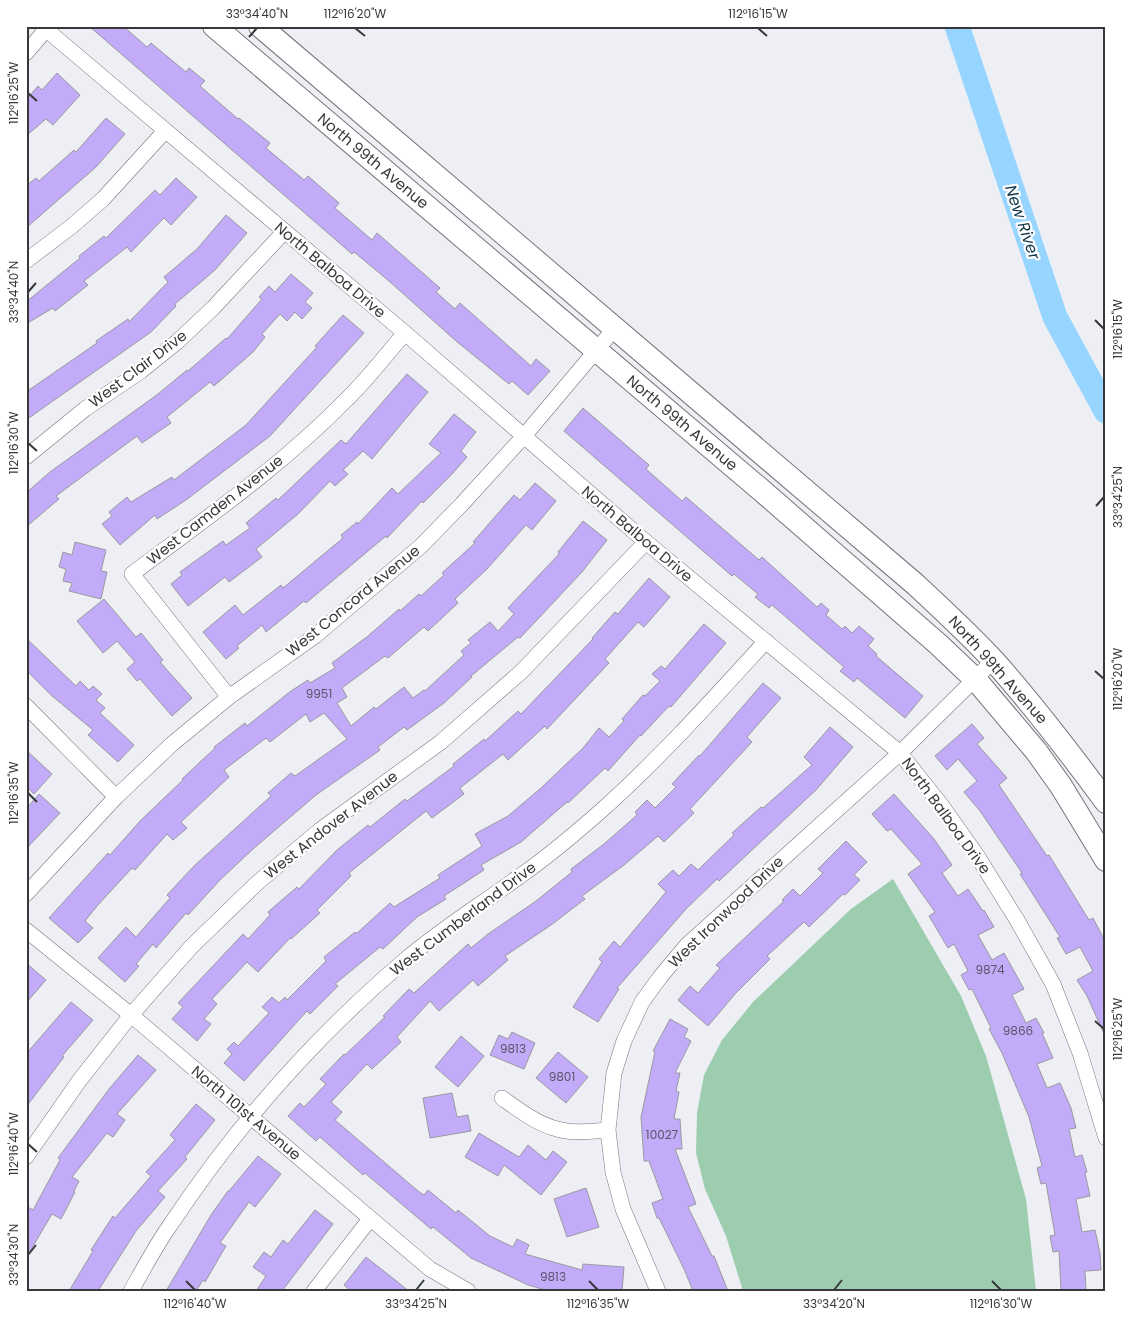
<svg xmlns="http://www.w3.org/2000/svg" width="1132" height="1317" viewBox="0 0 1132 1317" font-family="Poppins,sans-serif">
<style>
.green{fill:#9ccdaf}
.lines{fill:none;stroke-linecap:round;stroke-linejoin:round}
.river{stroke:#96d5ff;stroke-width:25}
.building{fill:#c2acf9;stroke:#9a999e}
.street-casing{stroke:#73757a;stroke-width:16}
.secondary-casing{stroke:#73757a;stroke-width:24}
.street{stroke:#fff;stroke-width:15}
.secondary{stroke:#fff;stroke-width:22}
.ticks{fill:none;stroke:#37383a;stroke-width:2}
.labels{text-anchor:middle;stroke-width:4.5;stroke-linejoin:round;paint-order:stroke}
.number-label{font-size:12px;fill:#5a556a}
.street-label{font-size:15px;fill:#37383a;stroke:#fff}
.water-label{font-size:16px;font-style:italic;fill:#103549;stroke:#fff}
.neatline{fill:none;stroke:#37383a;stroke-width:2}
.ticks-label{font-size:12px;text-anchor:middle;fill:#37383a}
</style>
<rect width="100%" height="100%" fill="#edeff4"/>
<path class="green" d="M893 879 961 996 986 1056 1026 1199 1036 1291H743L726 1236 705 1189 696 1153 697 1113 704 1075 722 1040 753 1002 851 909Z"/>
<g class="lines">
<path class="river" d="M957 26 1055 317 1106 411"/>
</g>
<path class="building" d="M89 26H123L147 47 151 43 186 72 189 68 205 81 200 86 238 119 239 118 270 143 266 148 304 180 308 176 339 203 335 208 372 240 377 233 440 288 436 292 455 309 460 303 531 366 536 359 550 371 528 395 512 381 509 384 456 341 389 281 354 252 352 254Z
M57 73 80 95 53 125 46 119 26 136V100L38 86 42 90Z
M106 118 125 134 96 167 26 228V186L36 178 39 181 74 150 76 152Z
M176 178 197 197 171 225 164 218 131 252 127 247 84 281 88 285 55 311 53 308 26 324V302L80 258 79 256 104 236 106 238 155 190 160 195Z
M226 215 247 233 215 270 175 304 176 306 151 332 26 420V392L97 343 96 341 128 319 129 322 168 282 164 277 197 249Z
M291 274 313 293 305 302 312 308 302 319 295 312 287 321 280 314 262 334 265 337 253 352 214 386 210 382 167 417 171 423 142 443 137 436 56 496 59 499 26 527V493L50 472 158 394 187 370 188 371 226 338 227 339 262 299 259 297 269 286 275 292Z
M343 315 364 333 270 436 186 500 157 519 155 515 120 545 102 524 112 516 109 512 127 497 131 502 172 477 174 480 246 425 317 347 315 346Z
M407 374 428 392 372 459 363 451 343 470 348 474 335 486 330 481 298 514 256 549 262 557 229 582 225 577 188 606 171 584 182 575 180 572 223 541 226 545 250 528 246 523 276 498 278 500 341 440 346 444Z
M583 408 649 465 646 469 682 501 686 497 759 560 762 557 817 607 821 603 829 610 826 615 842 629 845 626 852 633 859 626 874 639 868 646 877 654 876 656 923 696 905 718 857 678 854 682 840 671 844 667 772 605 769 608 755 597 758 594 734 574 732 576 564 431Z
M454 414 476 432 461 451 467 457 452 474 423 503 422 501 387 538 386 536 306 603 304 601 266 632 262 625 237 646 239 648 226 659 203 632 235 605 243 615 281 585 283 588 343 538 341 535 357 522 358 524 392 488 398 494 441 453 429 444Z
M535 483 556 501 532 530 526 525 487 569 455 599 458 603 428 631 424 627 388 658 385 656 342 688 347 697 337 703 351 726 374 707 376 709 404 687 413 698 424 690 425 691 464 655 461 651 471 643 468 640 490 622 498 631 514 614 508 608 559 554 558 552 583 521 607 540 582 572 520 638 518 637 471 676 472 677 444 703 407 730 404 727 378 747 380 750 316 795 253 849 220 880 188 915 186 913 156 948 153 944 136 964 139 966 125 982 98 958 126 927 136 937 170 898 167 895 194 866 271 796 268 793 291 773 295 776 347 739 324 713 310 722 306 714 270 742 266 738 224 770 229 777 181 822 187 828 173 840 167 834 135 870 132 868 97 906 85 921 93 928 78 943 49 918 108 853 110 855 140 821 183 780 182 779 215 748 214 747 245 723 247 726 291 691 308 680 310 683 335 668 332 663 368 636 399 609 400 611 419 594 421 596 444 575 442 573 475 543 473 542 514 495 520 500Z
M75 542 106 550 101 571 107 572 101 599 69 591 72 583 63 581 66 569 59 567 63 552 72 555Z
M649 578 670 597 644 627 638 622 605 659 609 663 547 729 545 726 508 760 503 754 460 788 464 794 432 818 426 811 349 873 351 876 317 910 320 913 291 939 290 938 258 972 247 962 212 999 217 1004 204 1019 211 1024 197 1041 172 1019 183 1007 178 1003 243 934 248 939 270 915 268 912 297 887 299 889 337 850 368 825 370 827 405 799 407 801 454 766 453 764 484 739 485 741 518 711 521 714 593 639 592 638 615 612 618 614Z
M104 599 136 637 141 633 163 660 160 662 192 698 172 716 140 679 137 681 127 669 135 662 117 641 103 653 77 621Z
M704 624 726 643 671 707 669 706 641 736 640 735 608 771 605 768 568 803 567 802 521 842 481 865 484 870 444 896 446 899 417 917 383 949 380 947 335 984 338 986 310 1014 307 1011 244 1081 224 1063 232 1054 227 1049 234 1042 238 1046 269 1013 262 1007 272 997 279 1003 285 997 287 1000 326 961 324 957 355 932 356 934 390 903 394 907 440 878 438 875 482 846 475 834 508 816 541 788 583 748 599 728 609 737 624 721 622 719 643 695 645 696 660 681 652 674 661 666 665 669Z
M26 638 76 686 80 681 89 690 93 686 102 694 96 700 105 708 100 713 134 745 118 762 88 735 93 730 51 695 26 670Z
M763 683 781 698 747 737 752 742 690 809 694 813 664 842 658 836 624 865 582 896 585 899 551 925 505 956 508 960 478 986 473 980 439 1011 430 1001 397 1037 401 1042 372 1069 367 1064 331 1102 342 1112 335 1120 418 1191 424 1195 428 1190 456 1213 458 1210 490 1236 513 1247 517 1239 529 1245 525 1254 582 1270 583 1264 624 1267 622 1291H549L528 1285 471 1258 433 1227 431 1229 365 1173 363 1175 320 1137 316 1141 288 1116 300 1103 304 1107 326 1084 320 1079 344 1054 345 1055 385 1017 383 1016 409 989 414 993 468 944 471 948 488 934 536 901 572 872 571 869 604 844 637 815 635 812 647 800 655 808 676 787 672 784 699 755 700 756Z
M972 724 984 738 977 744 1007 778 999 785 1047 856 1049 855 1089 920 1093 918 1106 943V1038L1087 996 1077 980 1093 971 1080 947 1066 954 1057 938 1060 937 1020 874 1022 873 980 811 964 792 977 781 958 759 947 770 935 756Z
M830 727 853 747 816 790 719 881 717 879 686 909 617 988 619 989 598 1022 573 1007 602 962 599 959 614 941 620 947 666 892 658 884 673 870 679 876 691 864 698 870 734 835 732 833 761 807 763 808 812 765 804 757Z
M26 750 52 774 34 794 26 786Z
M39 794 60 813 26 849V809Z
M894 794 934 839 952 865 942 873 958 896 968 889 983 911 984 910 994 927 978 935 992 960 1004 953 1024 989 1012 995 1026 1023 1036 1018 1044 1033H1042L1053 1058 1037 1064 1047 1088 1060 1083 1071 1108 1076 1128 1069 1129 1075 1157 1082 1155 1087 1172 1085 1173 1090 1196 1076 1199 1082 1232 1095 1230 1100 1253 1101 1270 1085 1271 1086 1291H1061L1059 1251 1053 1252 1050 1236 1055 1235 1046 1183 1041 1184 1037 1168 1042 1166 1029 1117 1002 1053 989 1029 991 1028 972 989 969 990 961 975 968 971 954 944 948 948 929 916 935 912 908 874 922 864 891 829 887 831 872 814Z
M846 841 867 862 854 875 860 880 845 895 843 894 809 927 804 922 767 956 770 959 735 994 708 1026 678 1000 690 986 698 993 720 968 716 965 784 901 782 900 793 889 800 896 823 873 818 869Z
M26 963 46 980 26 1003Z
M71 1002 93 1020 62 1056 64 1057 26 1107V1054Z
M670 1019 688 1029 684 1037 691 1041 675 1073H680L676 1091 679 1092 674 1119H680L682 1149H675L696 1204 688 1207 712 1256H714L728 1291H693L684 1269 659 1218H657L652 1203 663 1199 649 1161H644L641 1117 655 1052 653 1051Z
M512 1032 535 1043 524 1069 490 1055 499 1035 508 1039Z
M461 1036 484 1056 458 1087 435 1067Z
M558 1052 588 1077 566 1103 536 1078Z
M138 1055 156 1070 117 1114 125 1120 113 1137 107 1133 72 1177 79 1181 74 1191 75 1192 61 1219 52 1214 26 1258V1206L33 1210 60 1160 58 1158 109 1089Z
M452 1093 457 1117 468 1115 471 1131 430 1138 423 1098Z
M196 1104 215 1120 185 1157 187 1159 158 1191 165 1197 136 1231 98 1291H69L93 1251 91 1250 113 1216 115 1218 151 1176 146 1172 175 1140 170 1135Z
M479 1133 519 1157 528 1145 546 1160 553 1151 567 1162 541 1195 504 1165 498 1176 465 1157Z
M258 1156 281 1174 255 1207 249 1202 220 1243 226 1246 205 1282 203 1280 196 1291H166L211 1215 228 1191H229Z
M586 1188 599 1227 567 1237 554 1199Z
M315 1210 333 1224 282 1291H256L266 1276 253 1267 264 1252 271 1257 283 1240 288 1244Z
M366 1257 409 1291H351L344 1285Z"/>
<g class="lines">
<defs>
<path id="street" d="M42 26 405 333 646 542 900 753 942 806 976 854 1017 920 1053 984 1080 1053 1106 1138
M26 53 49 26
M26 261 72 226 103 199 165 131
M26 457 85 409 141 371 177 342 213 308 284 232
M229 697 132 574C205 519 280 467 344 402 366 381 385 356 405 333
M26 706 116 797
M26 894 116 797 172 744 229 697 315 636 421 546 462 504 524 436 615 328
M26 930 131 1015 430 1269 468 1291
M502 1098C519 1110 537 1124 557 1129 573 1134 592 1131 608 1130
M26 1157 79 1081 131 1015 192 946 256 884 320 830 441 742 521 672 646 542
M131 1291C144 1268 156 1245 171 1224 236 1126 316 1036 405 960 441 929 482 904 520 876 549 856 577 832 603 809 661 757 713 699 766 641
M314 1291 370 1219
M658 1291 623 1209 613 1172 608 1130 614 1073 624 1041 642 1002 661 976 687 945 900 753 993 661"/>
<path id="secondary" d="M214 26 760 489 938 644 976 680 1036 751 1061 786 1106 860
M260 26 915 584C942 609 969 634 994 661 1034 706 1070 753 1106 802"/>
</defs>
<use href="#street" class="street-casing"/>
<use href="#secondary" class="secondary-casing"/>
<use href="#street" class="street"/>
<use href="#secondary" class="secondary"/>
</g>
<path class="ticks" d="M355 28 365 36M758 28 767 36M249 37 257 28M28 93 37 101M28 292 36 283M1095 320 1104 329M28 443 37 451M1096 506 1104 497M1095 671 1104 679M28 793 37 802M1095 1021 1104 1029M28 1144 37 1152M28 1255 36 1245M186 1281 195 1290M589 1281 598 1290M992 1281 1001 1290M416 1290 424 1280M834 1290 842 1280"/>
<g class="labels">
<g class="number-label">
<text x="319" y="698">9951</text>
<text x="990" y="974">9874</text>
<text x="1018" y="1035">9866</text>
<text x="513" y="1053">9813</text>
<text x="562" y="1081">9801</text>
<text x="662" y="1139">10027</text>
<text x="553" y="1281">9813</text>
</g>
<g class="street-label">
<text transform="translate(373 161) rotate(40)" y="5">North 99th Avenue</text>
<text transform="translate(330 270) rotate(40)" y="5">North Balboa Drive</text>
<text transform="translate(138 369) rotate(-37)" y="5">West Clair Drive</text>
<text transform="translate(682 423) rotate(40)" y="5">North 99th Avenue</text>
<text transform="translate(215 510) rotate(-38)" y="5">West Camden Avenue</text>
<text transform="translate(637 534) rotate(40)" y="5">North Balboa Drive</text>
<text transform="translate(353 601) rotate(-39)" y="5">West Concord Avenue</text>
<text transform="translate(998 670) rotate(48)" y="5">North 99th Avenue</text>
<text transform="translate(946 816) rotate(54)" y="5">North Balboa Drive</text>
<text transform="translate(331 825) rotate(-38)" y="5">West Andover Avenue</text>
<text transform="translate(726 912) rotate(-44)" y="5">West Ironwood Drive</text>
<text transform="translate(463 919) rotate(-37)" y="5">West Cumberland Drive</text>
<text transform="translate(246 1113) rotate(40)" y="5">North 101st Avenue</text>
</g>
<g class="water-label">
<text transform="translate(1023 222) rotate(71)" y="6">New River</text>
</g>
</g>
<rect width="1132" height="1317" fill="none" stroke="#ffffff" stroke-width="55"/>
<rect x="28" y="28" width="1076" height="1262" class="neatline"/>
<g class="ticks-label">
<text x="257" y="18">33°34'40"N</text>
<text x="355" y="18">112°16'20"W</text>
<text x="758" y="18">112°16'15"W</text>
<text transform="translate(14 93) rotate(-90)" y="4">112°16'25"W</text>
<text transform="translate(14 292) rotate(-90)" y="4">33°34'40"N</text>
<text transform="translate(1118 329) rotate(-90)" y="4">112°16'15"W</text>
<text transform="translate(14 443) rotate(-90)" y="4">112°16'30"W</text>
<text transform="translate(1118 497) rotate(-90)" y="4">33°34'25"N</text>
<text transform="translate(1118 679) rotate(-90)" y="4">112°16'20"W</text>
<text transform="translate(14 793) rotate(-90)" y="4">112°16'35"W</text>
<text transform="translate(1118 1029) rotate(-90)" y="4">112°16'25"W</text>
<text transform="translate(14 1144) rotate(-90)" y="4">112°16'40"W</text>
<text transform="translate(14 1255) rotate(-90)" y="4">33°34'30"N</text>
<text x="195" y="1308">112°16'40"W</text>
<text x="416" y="1308">33°34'25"N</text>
<text x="598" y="1308">112°16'35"W</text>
<text x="834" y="1308">33°34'20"N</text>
<text x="1001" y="1308">112°16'30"W</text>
</g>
</svg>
